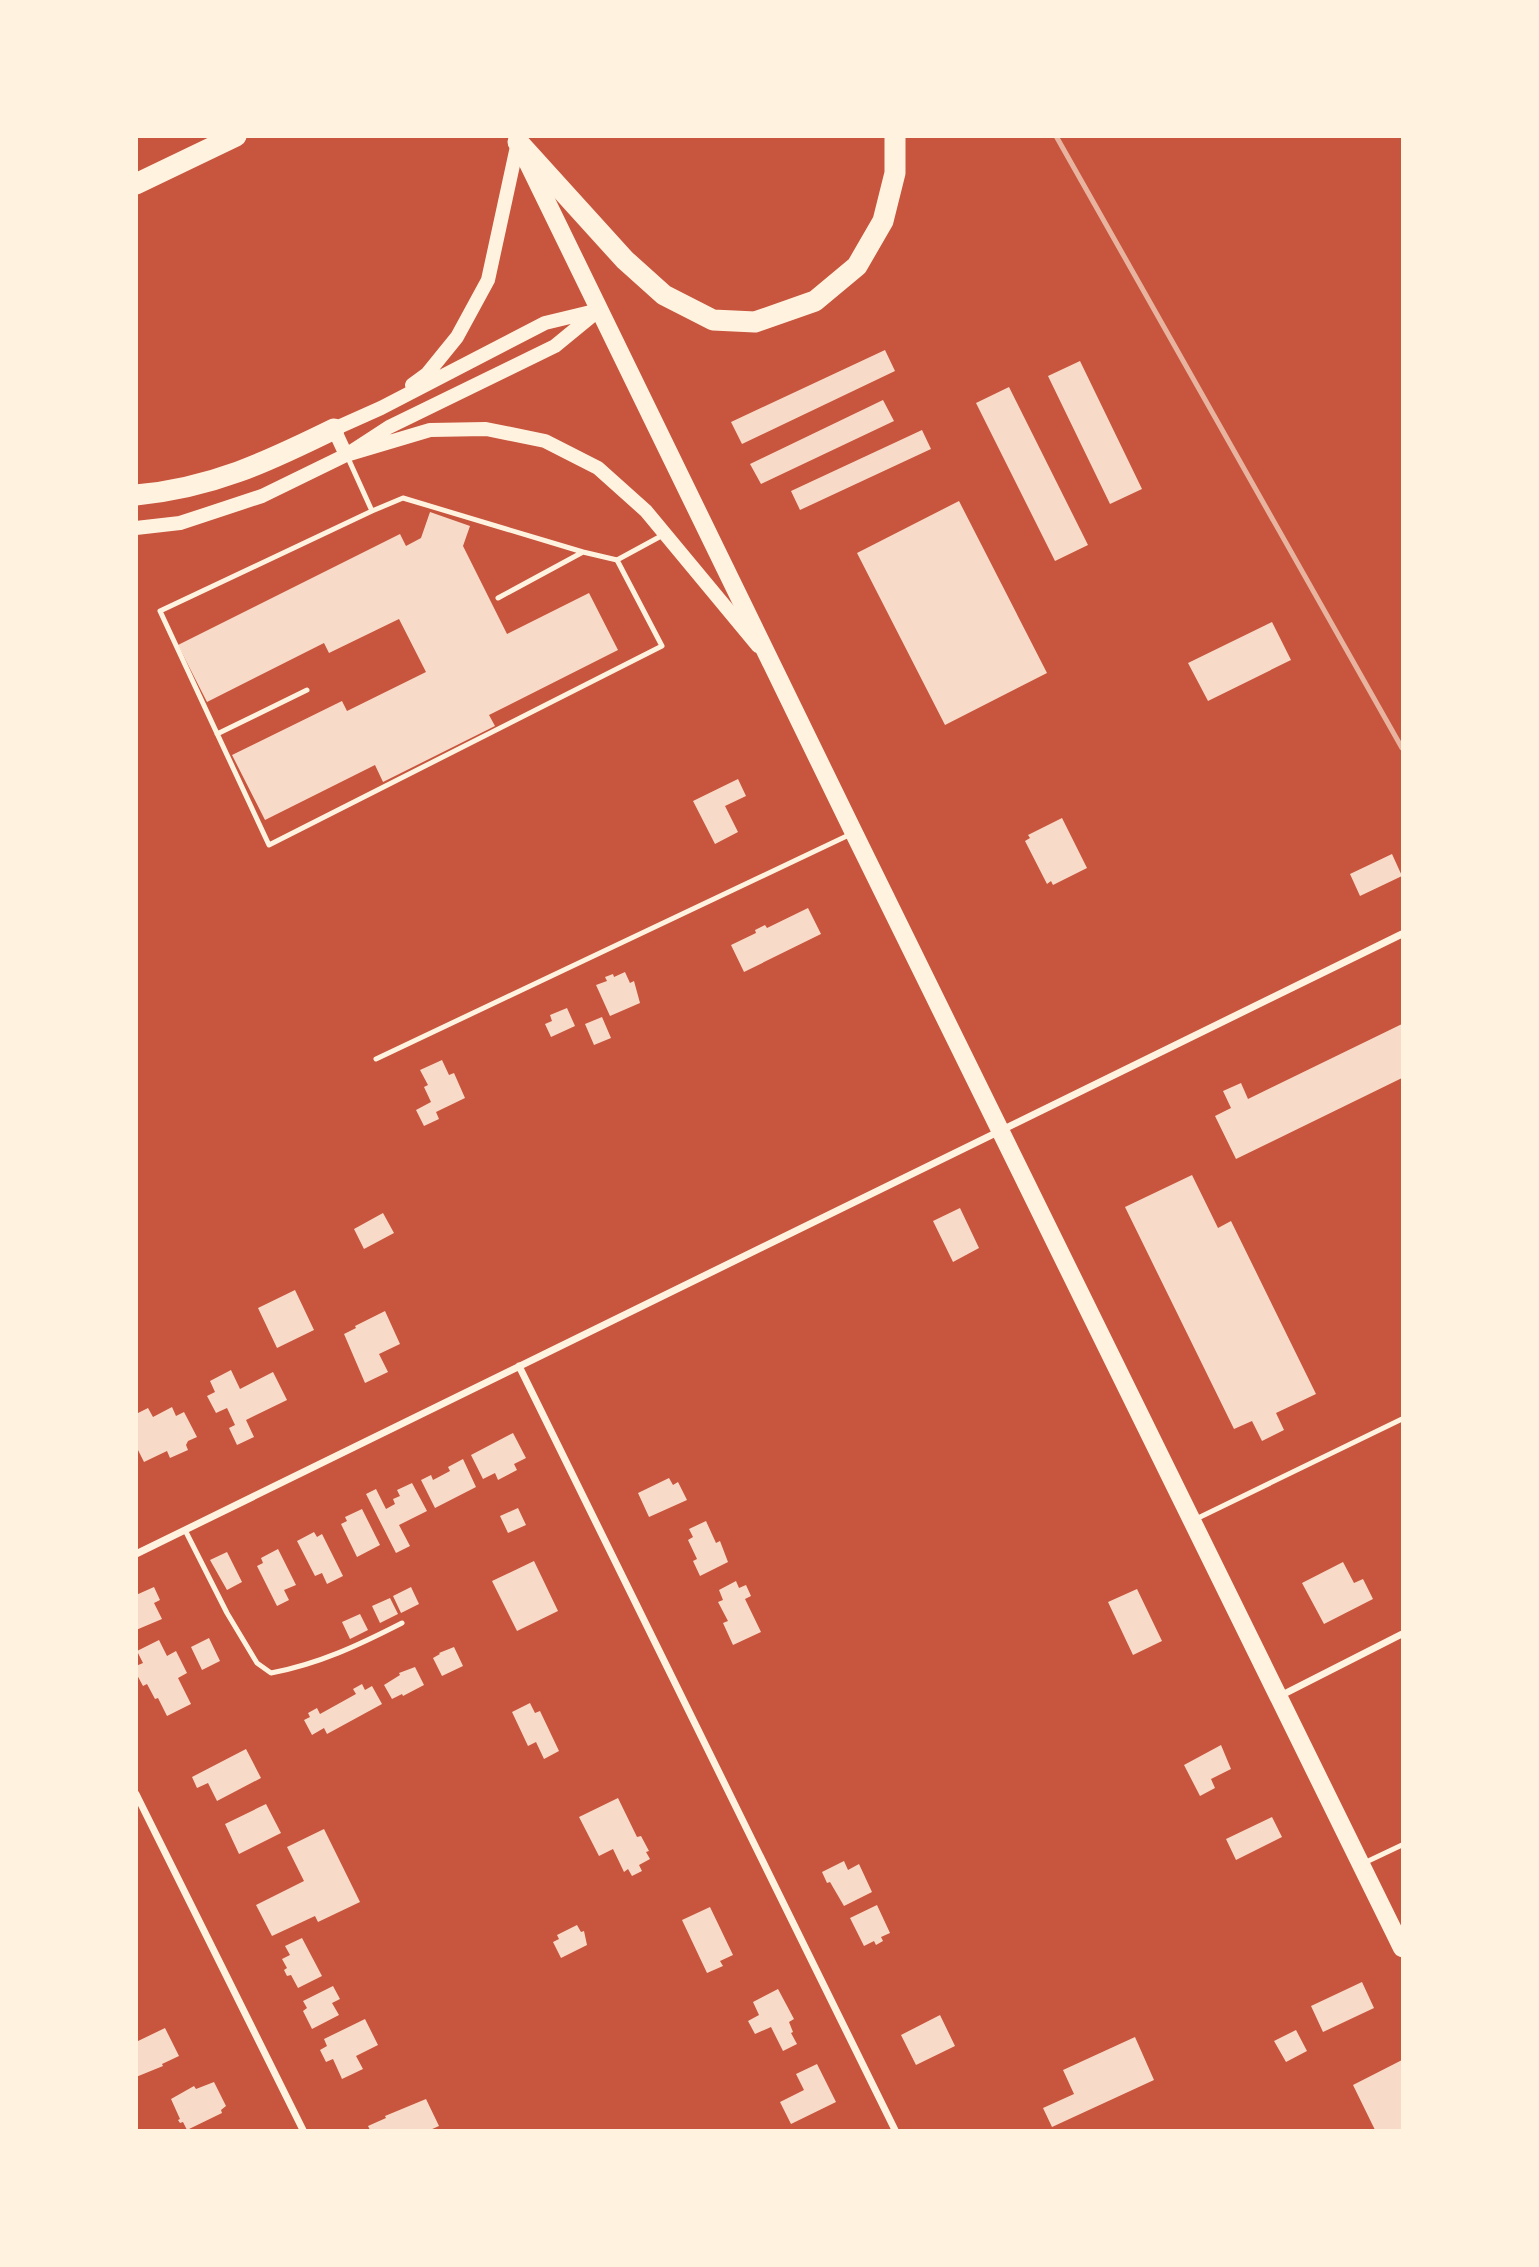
<svg xmlns="http://www.w3.org/2000/svg" width="1539" height="2267" font-family="'Fira Sans',sans-serif">
	<style>
		.building { fill: #f7dbc8 }
		.lines { fill: none; stroke-linecap: round; stroke-linejoin: round }
		.service { stroke: #fff3e0; stroke-width: 5 }
		.minor { stroke: #fff3e0; stroke-width: 7 }
		.secondary { stroke: #fff3e0; stroke-width: 14 }
		.primary { stroke: #fff3e0; stroke-width: 18 }
		.motorway { stroke: #fff3e0; stroke-width: 21 }
		.rail { stroke: #e9b49f; stroke-width: 5 }
	</style>
	<rect width="100%" height="100%" fill="#c8553d"/>
	<!-- building -->
	<path class="building" d="M885,350L895,371L742,444L731,422Z
		M1080,361L1142,489L1110,504L1048,376Z
		M1009,387L1088,545L1055,561L976,403Z
		M883,400L894,421L761,484L750,464Z
		M922,430L931,449L800,510L791,491Z
		M959,501L1047,673L945,725L857,553Z
		M430,512L470,526L463,546L507,634L589,593L618,650L489,715L495,726L383,782L375,765L265,820L232,755L342,701L347,711L426,672L399,619L329,653L324,643L207,702L178,645L400,534L406,546L421,538Z
		M1272,622L1291,660L1208,701L1188,663Z
		M738,779L746,796L725,806L738,832L715,844L693,801Z
		M1062,818L1087,868L1053,885L1051,881L1047,884L1025,841L1030,838L1028,835Z
		M1392,854L1402,876L1360,896L1350,874Z
		M808,908L821,934L744,972L731,945L756,933L755,930L765,925L767,928Z
		M625,972L630,983L634,981L640,1003L610,1016L596,985L607,981L605,977L613,974L614,977Z
		M567,1008L575,1026L551,1037L545,1024L552,1021L550,1015Z
		M602,1017L611,1038L594,1045L585,1024Z
		M1402,1024V1078L1236,1159L1215,1116L1231,1108L1223,1091L1241,1083L1248,1099Z
		M442,1060L449,1075L454,1073L465,1098L436,1112L439,1119L424,1126L416,1110L431,1102L424,1087L428,1085L420,1070Z
		M1192,1175L1218,1228L1231,1221L1316,1394L1276,1413L1284,1430L1262,1441L1252,1421L1234,1429L1125,1207Z
		M960,1208L979,1248L953,1262L933,1221Z
		M383,1213L394,1233L364,1249L354,1229Z
		M295,1290L314,1330L277,1348L258,1308Z
		M385,1311L400,1344L379,1354L388,1372L365,1383L344,1334L356,1328L355,1326Z
		M231,1370L240,1389L273,1372L287,1400L246,1420L254,1437L237,1445L229,1428L235,1425L227,1408L216,1413L207,1396L215,1392L210,1381Z
		M172,1407L176,1416L184,1412L197,1437L188,1441L186,1445L188,1450L170,1458L167,1451L144,1462L136,1446V1414L148,1408L153,1417Z
		M513,1433L526,1458L514,1464L517,1470L498,1480L495,1473L483,1479L471,1455Z
		M463,1459L476,1487L435,1508L421,1480L431,1475L433,1480L450,1471L448,1467Z
		M669,1478L673,1485L678,1482L687,1500L649,1517L638,1493Z
		M412,1483L427,1511L399,1525L410,1546L396,1553L366,1494L376,1489L386,1509L395,1504L393,1499L400,1496L397,1490Z
		M518,1508L526,1525L508,1533L500,1516Z
		M362,1509L380,1545L357,1557L341,1524L347,1521L345,1517Z
		M706,1521L716,1543L720,1541L728,1562L700,1576L693,1561L697,1559L688,1540L693,1537L689,1529Z
		M314,1532L317,1537L322,1534L343,1576L327,1584L322,1573L315,1576L297,1541Z
		M278,1549L296,1585L284,1590L289,1600L277,1606L257,1566L263,1563L261,1558Z
		M227,1552L242,1582L227,1590L210,1560Z
		M534,1561L558,1611L517,1631L492,1581Z
		M1343,1562L1354,1583L1363,1579L1373,1599L1324,1624L1302,1583Z
		M736,1581L739,1588L746,1585L751,1596L745,1599L761,1632L733,1645L723,1623L728,1621L718,1602L723,1600L719,1590Z
		M154,1587L160,1600L154,1603L162,1619L136,1630V1595Z
		M411,1587L419,1604L401,1613L393,1596Z
		M1137,1589L1162,1641L1133,1655L1108,1602Z
		M390,1598L398,1614L380,1623L372,1606Z
		M360,1614L368,1630L350,1639L342,1622Z
		M209,1638L220,1661L202,1670L191,1647Z
		M159,1640L167,1656L176,1651L187,1673L178,1678L191,1704L167,1716L158,1698L155,1699L147,1684L143,1686L136,1673V1666L143,1663L137,1651Z
		M454,1647L463,1666L442,1676L433,1658L440,1654L439,1653Z
		M415,1667L424,1685L403,1696L402,1694L392,1699L384,1685L400,1675L399,1673Z
		M362,1684L365,1690L372,1686L382,1704L327,1734L324,1728L312,1735L304,1720L310,1717L308,1713L317,1708L320,1714L356,1694L353,1689Z
		M530,1703L535,1713L540,1711L559,1751L544,1759L536,1742L528,1746L512,1712Z
		M1221,1745L1231,1769L1211,1779L1215,1788L1200,1796L1184,1765Z
		M246,1749L261,1778L217,1801L208,1783L197,1788L192,1777Z
		M618,1798L637,1837L641,1836L649,1851L646,1852L650,1859L639,1865L642,1871L632,1876L628,1869L624,1872L613,1849L599,1856L579,1817Z
		M266,1804L281,1833L239,1854L225,1824Z
		M1272,1817L1282,1837L1236,1860L1226,1839Z
		M324,1829L360,1902L318,1922L315,1916L272,1936L256,1905L304,1881L287,1847Z
		M844,1861L848,1870L859,1864L872,1892L844,1906L830,1882L827,1883L822,1872Z
		M877,1905L890,1933L881,1937L883,1941L876,1945L874,1941L864,1946L850,1918Z
		M710,1907L733,1955L720,1961L723,1966L707,1973L682,1920Z
		M577,1925L581,1932L584,1931L587,1945L561,1958L553,1942L559,1939L557,1935Z
		M302,1938L322,1976L298,1988L291,1975L287,1976L284,1970L287,1968L282,1959L290,1955L285,1946Z
		M1362,1982L1374,2008L1323,2032L1311,2006Z
		M333,1986L340,1999L332,2003L339,2015L312,2029L303,2011L307,2008L303,2001Z
		M778,1989L794,2019L789,2022L793,2032L791,2033L797,2044L783,2051L771,2027L755,2034L748,2021L759,2015L753,2002Z
		M940,2015L955,2046L916,2065L901,2035Z
		M365,2019L378,2045L356,2056L363,2069L342,2079L333,2059L326,2062L320,2050L327,2046L324,2039Z
		M165,2028L179,2056L162,2064L163,2066L136,2077V2042Z
		M1296,2030L1307,2051L1286,2062L1274,2041Z
		M1135,2037L1154,2080L1052,2127L1043,2108L1074,2094L1063,2070Z
		M1402,2060V2130H1375L1353,2085Z
		M817,2064L836,2102L791,2124L780,2102L804,2090L796,2074Z
		M214,2082L226,2106L221,2110L222,2113L187,2130L183,2122L180,2123L178,2120L180,2119L171,2099L194,2086L196,2089Z
		M426,2099L439,2126L430,2130H370L368,2126L386,2118L385,2116Z"/>
	<g class="lines">
		<!-- service -->
		<path class="service" d="M348,458L372,511L160,611L269,845L662,646L617,560L583,552L403,498L372,511
			M617,560L663,535
			M498,598L583,552
			M217,734L307,690
			M376,1059L851,834
			M1196,1519L1402,1419
			M185,1530L227,1613L257,1663L271,1673C319,1664 359,1645 402,1623
			M1364,1863L1402,1845"/>
		<!-- minor -->
		<path class="minor" d="M519,1366L895,2130
			M136,1554L1402,934
			M1280,1696L1402,1634
			M136,1794L303,2130"/>
		<!-- secondary -->
		<path class="secondary" d="M599,310L545,323L381,408L334,429L346,455L430,430L486,429L545,441L598,468L646,511L758,646
			M412,385L427,374L457,337L488,280L518,142
			M136,528L180,523L262,496L346,455L389,427L555,346L594,314"/>
		<!-- primary -->
		<path class="primary" d="M523,153L854,833L1402,1948"/>
		<!-- motorway -->
		<path class="motorway" d="M518,142L625,260L664,295L713,320L755,322L815,301L857,266L883,221L895,173V136
			M136,184L236,136
			M136,495C212,488 267,462 334,429"/>
		<!-- rail -->
		<path class="rail" d="M1056,136L1402,748"/>
	</g>
	<!-- border -->
	<rect width="1539" height="2267" fill="none" stroke="#fff3e0" stroke-width="276"/>
</svg>
